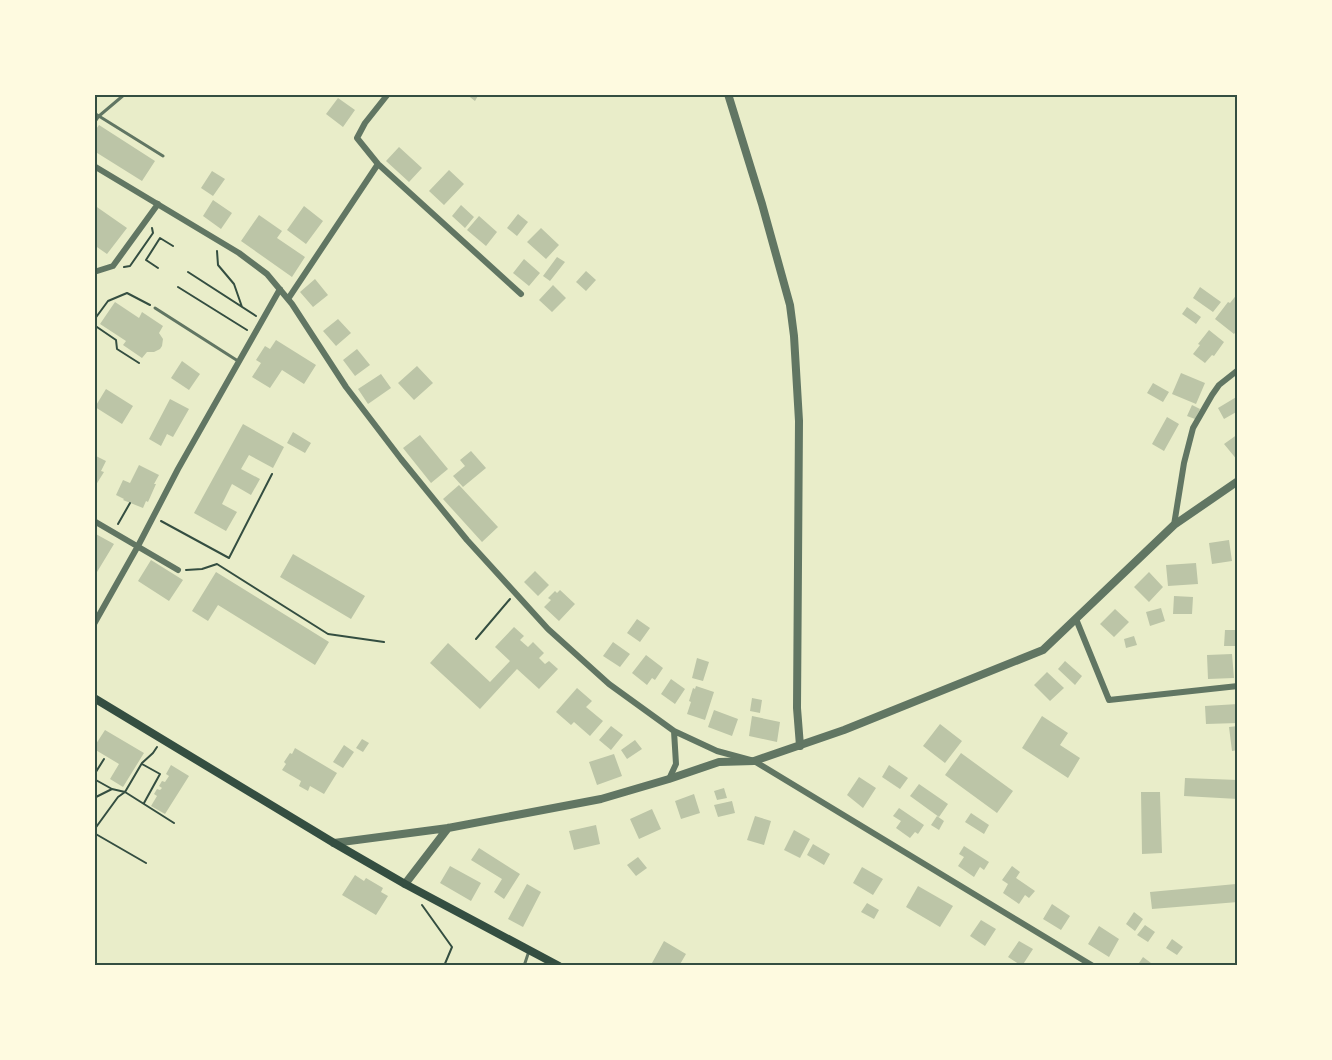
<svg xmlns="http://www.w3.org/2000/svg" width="1332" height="1060" font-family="Raleway,sans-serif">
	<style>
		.building { fill: #bcc5a7 }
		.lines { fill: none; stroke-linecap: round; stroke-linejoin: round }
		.path { stroke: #344e41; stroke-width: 2 }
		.service { stroke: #617663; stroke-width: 3 }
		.minor { stroke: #617663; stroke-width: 6 }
		.tertiary { stroke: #617663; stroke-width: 8 }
		.secondary { stroke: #344e41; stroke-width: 8 }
		.neatline { fill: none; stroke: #344e41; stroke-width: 2 }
	</style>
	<rect width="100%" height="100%" fill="#e9edc9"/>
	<!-- building -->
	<path class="building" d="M466,94H479L475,101Z
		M338,98L355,110L343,127L326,114Z
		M99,125L155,161L142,181L94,151V132Z
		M399,147L422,168L409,182L386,161Z
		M449,170L464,184L444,205L429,191Z
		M212,171L225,179L213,196L201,188Z
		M213,200L232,213L221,229L203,216Z
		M94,205L127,228L107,254L94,245Z
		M461,205L474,217L465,228L452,216Z
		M304,206L323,221L306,244L287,230Z
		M518,214L528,222L517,236L507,228Z
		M259,215L282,231L277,238L305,257L292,277L241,241Z
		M479,216L497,232L486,246L467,230Z
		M541,228L559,245L546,259L527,242Z
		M557,257L565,262L550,281L543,276Z
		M524,259L540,273L529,286L513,273Z
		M586,271L596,280L586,291L576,282Z
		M315,279L328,295L313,307L300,292Z
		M553,285L566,298L552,312L539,300Z
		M1200,287L1221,302L1213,312L1193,298Z
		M1238,293V329L1234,334L1215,319L1228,302L1230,303Z
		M115,302L139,318L142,312L163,326L159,333L163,339L162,346L160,349L154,352H147L142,358L123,345L126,341L100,324Z
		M1187,307L1201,317L1196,324L1182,314Z
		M338,319L351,333L336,346L323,331Z
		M1209,330L1224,342L1214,356L1212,355L1205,363L1193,354L1200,345L1198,344Z
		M276,340L316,365L304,384L282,370L270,388L252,377L261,363L256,360L265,346L270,349Z
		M357,349L370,365L355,376L343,360Z
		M182,361L200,374L189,390L171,378Z
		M417,366L433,383L414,400L398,383Z
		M1181,373L1205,383L1196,404L1172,394Z
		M381,374L391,388L368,404L358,389Z
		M1153,383L1169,392L1163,402L1147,393Z
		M106,389L133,406L122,424L95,407Z
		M1238,396V411L1224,419L1218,408Z
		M170,399L189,409L173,437L167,434L161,446L149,439Z
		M1192,405L1200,409L1195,419L1187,416Z
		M1167,417L1179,424L1164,451L1152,444Z
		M243,424L284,447L273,468L249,455L241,469L260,479L251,495L232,484L222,504L237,512L226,531L194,513Z
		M293,432L311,443L305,453L287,443Z
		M1238,434V461L1224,444Z
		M420,435L448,469L431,483L403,448Z
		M471,451L486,468L463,487L453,476L465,466L460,460Z
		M94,455L106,461L101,471L104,472L94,488Z
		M139,465L159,475L154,484H156L148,502L146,501L143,508L123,500L124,499L116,495L123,480L130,483Z
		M459,485L498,527L482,542L443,499Z
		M94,533L114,544L94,577Z
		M1229,540L1232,561L1212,564L1209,543Z
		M293,554L365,596L351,619L280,577Z
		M151,560L183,580L169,601L138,581Z
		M1196,563L1198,584L1168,586L1166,565Z
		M535,571L549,585L538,596L524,582Z
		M216,572L329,642L315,665L218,605L208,621L192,611Z
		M1149,572L1163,587L1149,602L1134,587Z
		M560,590L575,604L559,621L544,607L551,600L548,598L555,591L557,593Z
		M1174,596L1193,597L1192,614H1173Z
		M1161,608L1165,621L1150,626L1146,612Z
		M1115,609L1129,622L1114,637L1100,624Z
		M637,619L650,628L640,642L627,633Z
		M514,627L524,636L520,640L528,647L533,642L544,653L539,658L545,664L549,661L558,669L539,689L517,669L480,709L430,663L448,643L490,682L510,661L495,647Z
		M1225,630H1238L1237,646H1224Z
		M1134,636L1137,645L1126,648L1124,639Z
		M613,642L630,654L620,667L603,656Z
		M1232,654L1234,678L1208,679L1207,655Z
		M646,655L663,668L655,680L652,678L647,685L632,673Z
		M697,658L709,662L703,681L692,678Z
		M1065,661L1082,676L1075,685L1058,669Z
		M1047,672L1064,688L1050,701L1034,685Z
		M671,679L685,689L675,704L661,694Z
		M696,686L714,692L705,720L687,714L691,702L689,701L693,688L695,689Z
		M577,688L592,701L586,707L603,721L590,736L574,722L571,725L556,712Z
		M752,698L762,700L760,713L750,711Z
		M1238,704V723L1206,724L1205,706Z
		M714,710L738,719L732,736L708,727Z
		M752,716L780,722L777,742L749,736Z
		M1042,716L1068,733L1060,745L1080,758L1068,778L1022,748Z
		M940,724L962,741L945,763L923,746Z
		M611,726L623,735L611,750L599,740Z
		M1238,726V750L1232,751L1229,727Z
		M105,730L144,753L123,787L110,779L119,764L94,749V747Z
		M362,739L369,743L363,752L356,748Z
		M635,740L642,749L627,759L621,750Z
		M344,745L354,752L343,768L333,762Z
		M295,748L337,773L324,794L310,786L308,791L299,786L301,781L282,770L286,764L284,762L290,753L292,754Z
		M961,753L1013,791L997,813L945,775Z
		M614,754L622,776L597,785L589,762Z
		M171,765L189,776L165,814L151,806L157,796L154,794L157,789L160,790L162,788L159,786L162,781L165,782L169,776L166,774Z
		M889,765L908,778L900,789L882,777Z
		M859,777L876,788L863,808L847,795Z
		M1185,778L1238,780V799L1184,796Z
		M919,784L948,804L939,817L910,796Z
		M724,788L727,798L717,800L714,791Z
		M1141,792H1160L1162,853L1142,854Z
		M694,794L700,813L681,819L675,801Z
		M732,801L735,813L718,817L714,805Z
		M899,808L924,825L918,834L915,832L910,838L896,828L901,821L893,816Z
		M652,809L661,829L639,839L630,819Z
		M971,813L989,825L984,834L965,822Z
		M755,816L771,821L764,845L747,840Z
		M937,816L944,821L939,830L931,825Z
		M596,825L600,844L574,850L569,831Z
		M794,830L810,839L800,858L784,850Z
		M813,844L830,854L824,865L807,855Z
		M964,846L989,862L984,870L980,867L974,877L958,866L964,857L959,854Z
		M479,848L520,874L504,899L494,892L502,879L471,860Z
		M638,857L647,868L636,876L627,865Z
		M450,866L481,883L471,901L440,883Z
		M1012,866L1020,872L1016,878L1035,891L1029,898L1025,895L1019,904L1003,893L1008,884L1002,880Z
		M862,867L883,879L873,895L853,883Z
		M355,875L364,881L366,878L383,888L381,892L388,896L376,915L342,895Z
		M527,884L541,892L523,927L508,919Z
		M1236,884L1238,902L1152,909L1150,892Z
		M918,886L953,906L940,927L906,907Z
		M867,903L879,910L874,919L861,912Z
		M1052,904L1070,916L1061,930L1043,919Z
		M1134,912L1143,919L1135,931L1126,924Z
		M981,920L996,929L985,946L970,936Z
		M1145,925L1155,932L1148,942L1137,935Z
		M1099,926L1119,939L1109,957L1088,944Z
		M1172,939L1183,947L1177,955L1166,948Z
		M664,941L686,954L679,966H656L652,963Z
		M1019,941L1033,949L1022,966L1008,957Z
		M1143,957L1155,966H1137Z"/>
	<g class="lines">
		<!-- path -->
		<path class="path" d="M217,251L218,265L234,284L242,307
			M124,267L130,266L153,233L152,228
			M158,268L146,260L160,238L173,246
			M188,272L256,316
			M178,287L247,330
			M94,320L108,301L127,293L150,305
			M94,325L116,340L117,349L139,363
			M161,521L229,558L272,474
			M118,524L130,503
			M186,570L202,569L217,564L328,634L384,642
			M476,639L510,599
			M157,747L153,753L142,763L125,792L174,823
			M142,764L160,774L144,803
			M94,775L104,759
			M94,779L112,789
			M94,798L112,789L125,792
			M94,830L118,797L125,792
			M94,833L146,863
			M422,905L452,947L444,966"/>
		<!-- service -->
		<path class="service" d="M94,113L163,156
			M94,123L99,116L125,94
			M155,308L238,361
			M524,966L529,951"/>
		<!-- minor -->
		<path class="minor" d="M388,94L365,123L357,138L378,164L521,294
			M94,166L239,253L267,274L292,304L346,387L401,459L467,540L548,629L609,684L674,731L717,751L754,761L1093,966
			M94,272L113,266L158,204
			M288,299L378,164
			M94,521L178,570
			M1174,525L1184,463L1193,428L1212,395L1219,385L1238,370
			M1076,619L1109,700L1238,686
			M94,624L138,546L178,469L280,289
			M669,779L676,764L674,731"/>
		<!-- tertiary -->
		<path class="tertiary" d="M728,94L762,204L790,305L794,336L799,421L797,708L800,746
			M334,843L448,828L601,799L669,779L719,762L754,761L844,730L1043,650L1174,525L1238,481
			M405,884L448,828"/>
		<!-- secondary -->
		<path class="secondary" d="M94,698L334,843L405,884L559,966"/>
	</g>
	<!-- border -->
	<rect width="1332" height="1060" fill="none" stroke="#fefae0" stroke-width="192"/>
	<rect x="96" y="96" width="1140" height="868" class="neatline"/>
</svg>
